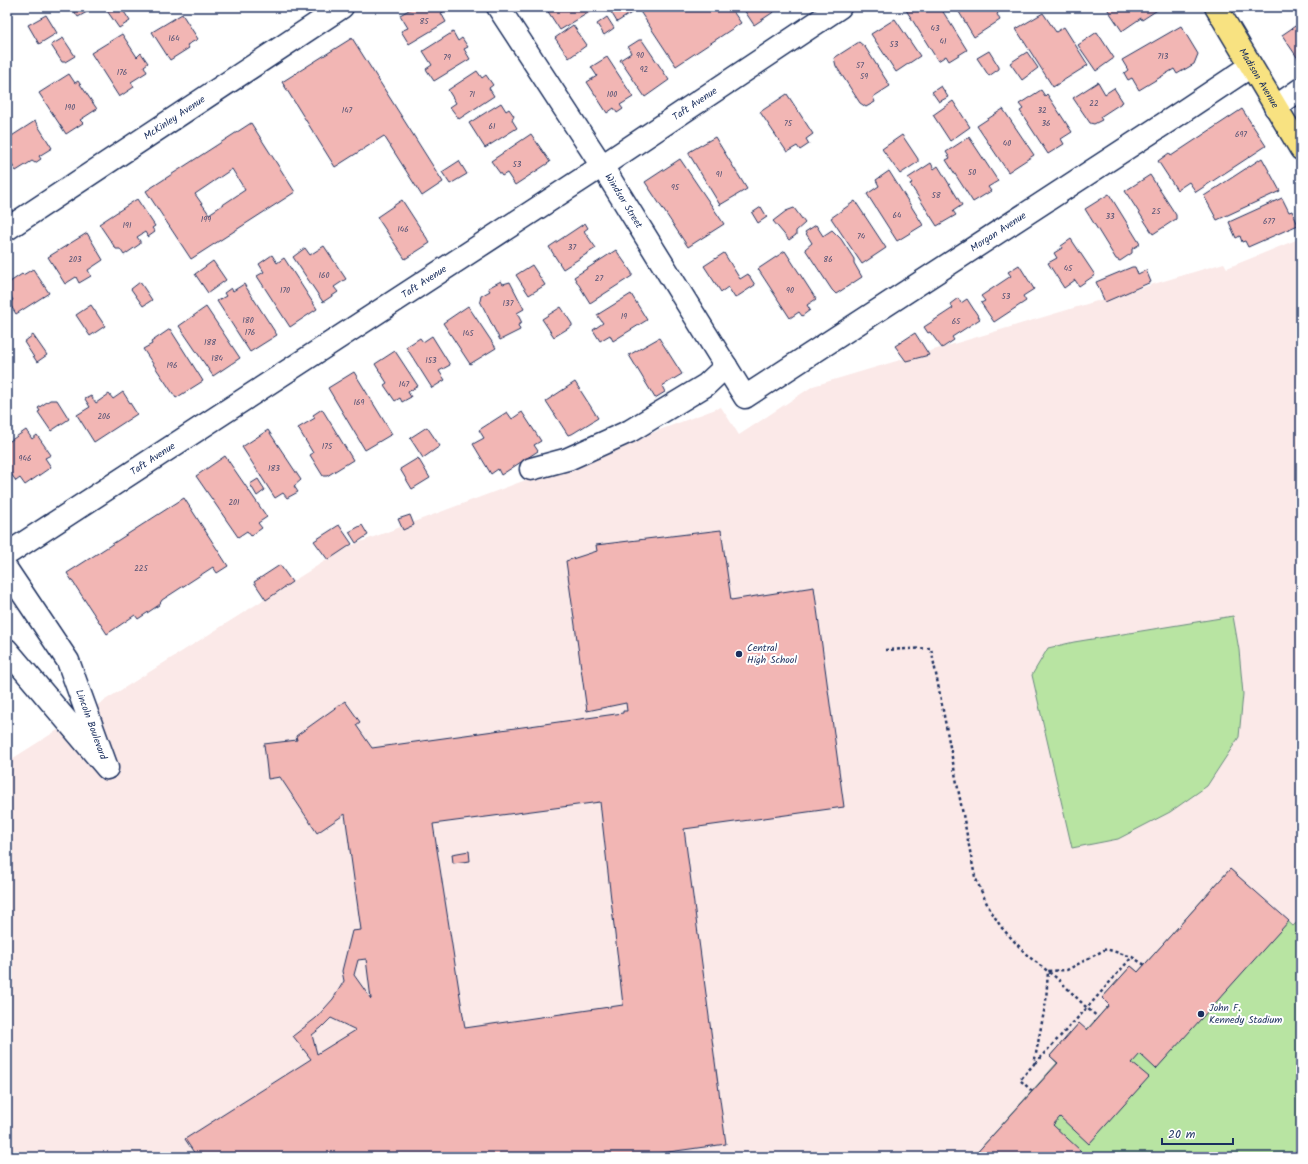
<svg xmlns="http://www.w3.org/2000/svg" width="1308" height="1164" font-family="Kalam,sans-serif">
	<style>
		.built { fill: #fbe9e8 }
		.green { fill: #b8e4a2; stroke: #6a8a80 }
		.building { fill: #f2b6b4; stroke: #1b2f5e; fill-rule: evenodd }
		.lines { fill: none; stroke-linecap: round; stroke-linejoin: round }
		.minor-casing { stroke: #1b2f5e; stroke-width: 25 }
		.major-casing { stroke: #1b2f5e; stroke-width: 25 }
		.path { stroke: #1b2f5e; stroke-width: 2.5; stroke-dasharray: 3 3; stroke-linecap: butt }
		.minor { stroke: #fff; stroke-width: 22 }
		.major { stroke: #f8e281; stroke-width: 22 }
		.poi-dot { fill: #1b2f5e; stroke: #fff; stroke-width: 1.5 }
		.labels { text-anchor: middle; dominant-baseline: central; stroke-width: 4; stroke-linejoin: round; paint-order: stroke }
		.number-label { font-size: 8px; fill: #515174 }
		.street-label { font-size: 10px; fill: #1b2f5e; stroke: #fff }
		.poi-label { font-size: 10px; fill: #1b2f5e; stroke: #fff; text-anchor: start }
	</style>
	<rect width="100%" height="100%" fill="#fff"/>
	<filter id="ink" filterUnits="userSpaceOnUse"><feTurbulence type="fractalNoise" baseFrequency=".025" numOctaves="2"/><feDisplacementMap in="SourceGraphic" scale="8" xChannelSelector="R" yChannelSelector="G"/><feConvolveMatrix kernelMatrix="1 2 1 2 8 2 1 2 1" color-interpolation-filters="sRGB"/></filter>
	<g filter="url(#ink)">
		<!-- built -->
		<path class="built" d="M1301,238V1157H7V762L347,547L721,407L739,435L813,386L1224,263L1227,268Z"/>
		<!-- green -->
		<path class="green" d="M1233,616L1239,650L1243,694L1239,737L1207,786L1170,812L1118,839L1072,848L1032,675L1048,648L1074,642Z
			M1230,869L1293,926L1301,919V1157H973L1057,1063L1050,1056L1079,1023L1086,1030L1088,1028L1109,1005L1102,998L1131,966L1138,972Z"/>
		<!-- building -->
		<path class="building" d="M79,7H96L78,17L74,11L80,8Z
			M107,7H121L130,21L119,28L105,8Z
			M414,7H442L445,11L441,13L446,22L409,44L401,31L408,28L400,15Z
			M545,7H598L560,30Z
			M608,7H634L636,10L617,22Z
			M637,7H730L741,23L676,66Z
			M742,7H777L778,9L754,25Z
			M912,7H940L967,50L949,61L946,56L938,61L906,10Z
			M956,7H996L999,12L997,14L1000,20L974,37Z
			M1106,7H1162L1142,20L1141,18L1122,31Z
			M1043,13L1056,32L1064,27L1088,65L1053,87L1016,29Z
			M182,14L198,39L187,45L189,48L170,60L152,32Z
			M46,15L57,33L39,44L28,25Z
			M607,17L614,28L604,35L597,24Z
			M895,19L920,56L896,72L871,34Z
			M1301,22V63L1282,35Z
			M573,25L587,45L569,58L555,38Z
			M1181,26L1198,54L1194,64L1177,74L1174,69L1139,90L1132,78L1128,80L1124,73L1128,70L1122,60Z
			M453,32L458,41L462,38L468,47L464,49L470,59L434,81L426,69L432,65L423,51Z
			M1097,32L1114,58L1096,71L1078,45Z
			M122,34L137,57L141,53L148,63L144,66L147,72L131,82L134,87L119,97L91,53Z
			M63,38L75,56L65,62H62L51,45Z
			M352,38L443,182L422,196L384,136L335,167L282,82Z
			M639,40H642L669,80L645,97L620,60L631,53L628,47Z
			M859,42L865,47L890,86L873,97L875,102L866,107L860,103L836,66L834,58Z
			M989,51L999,67V69L989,76L977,58Z
			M1027,52L1038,68L1022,80L1010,63Z
			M607,57L633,97L620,105L623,109L617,113L614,108L607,113L587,82L597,76L591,67Z
			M477,71L482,78L486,75L493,85L489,88L494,96L459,119L450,107L456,103L448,90Z
			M69,74L75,83L78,81L97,109L80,120L83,123L66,134L39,93Z
			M1098,82L1105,94L1114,88L1123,102L1100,117L1102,120L1094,124L1090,123L1073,98Z
			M941,86L948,97L939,102L932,92Z
			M1041,90L1045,96L1047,94L1072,132L1061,139L1064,144L1048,154L1020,111L1023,109L1019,104Z
			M787,94L813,134L806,139L809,144L800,150L797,146L787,152L760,112Z
			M953,101L970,127L950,141L933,115Z
			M501,103L506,111L509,109L514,116L512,120L517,128L485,148L469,123Z
			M1003,109L1034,155L1008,172L977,126Z
			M1242,109L1266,146L1196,192L1189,182L1177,190L1158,161L1169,153L1171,156Z
			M35,121L52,148L39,156L41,159L35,163L32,161L16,171L7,157V139Z
			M251,123L295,192L191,259L146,191ZM232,169L245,190L209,214L195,194Z
			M531,134L550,162L515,185L507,173L502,176L491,161Z
			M902,135L918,159V162L900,174L882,149Z
			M715,137L747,189L720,205L689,154V152Z
			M969,137L998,181L988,187L991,191L973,202L946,160L950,158L946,152Z
			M1262,158L1280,191L1217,220L1204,196Z
			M680,159L724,224L688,247L645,182Z
			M459,161L467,174L450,184L442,172Z
			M931,163L934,169L938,166L962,205L953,211L956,215L937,226L910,184L912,183L908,178Z
			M889,171L923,225L897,241L867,194L879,186L876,180Z
			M1150,175L1176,215V219L1153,234L1125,191Z
			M1109,194L1140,244L1132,249V253L1120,261L1116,259L1085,209Z
			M1282,198L1289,212L1292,211L1298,225L1248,247L1245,241L1242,242L1240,236L1236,238L1229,222Z
			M137,199L155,226L152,228L155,232L148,237L145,232L137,237L140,241V244L124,255L120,249H116L99,224Z
			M402,200L430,243L405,259L377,217Z
			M855,201L886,248L862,264L831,218Z
			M761,207L767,217L758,223L752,213Z
			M794,208L805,223L796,231V235L789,240L773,221L786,211Z
			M585,223L588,228L584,231L596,248L563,269L549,247Z
			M816,225L823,236L832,230L841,239L854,259V263L862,277L836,294L832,290L805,249L812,243L805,232Z
			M87,233L103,260L88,270L91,276L79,283L76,277L65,284L48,257Z
			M1071,239L1095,275L1079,286L1075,280L1064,288L1048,263L1057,258L1054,253L1062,248L1061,246Z
			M324,246L346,279L334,287L338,292L323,302L293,257L305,248L310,255Z
			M616,250L632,273V276L590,303L574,277Z
			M785,251L816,299L807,305L810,310L802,316L799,312L790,318L758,269Z
			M724,253L740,279L748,274L755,285L735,298L728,287L721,292L704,266Z
			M272,255L277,263L284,258L317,309L290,327L257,276L264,272L259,264Z
			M213,261L226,280L208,293L195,274Z
			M532,265L545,285L529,295L516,275Z
			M1019,265L1034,289L1023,296L1026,301L994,322L981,303L985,301L981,296L1011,276L1008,272Z
			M1132,267H1135L1138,274L1146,270L1151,282L1105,302L1096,282Z
			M33,269L49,293L16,314L9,303L13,300L7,290V284L22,274L23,275Z
			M501,281L503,284L510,282L524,309L517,313L522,323L518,325L520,330L500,340L480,301L481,296L490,291L488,288Z
			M140,282L152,300L143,306L131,289Z
			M244,284L277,335L250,352L217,301L226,296L224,293L231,288L233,291Z
			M631,294L647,320L613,341L610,335L600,341L593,330L603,323L597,315Z
			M958,298L961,303L967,299L980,319L952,337L954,340L942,348L930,332L928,333L924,327L953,308L950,304Z
			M91,305L105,326L90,336L76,315Z
			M468,306L496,348L470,364L443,323Z
			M206,307L240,358L213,376L179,326Z
			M561,307L572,324V326L554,337L542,319Z
			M170,329L203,381L176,398L143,349L152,344L151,342Z
			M915,333L929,355L906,361L895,346Z
			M33,335L47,355L37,362L24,342Z
			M432,336L450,365L439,371L445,380L432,388L406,347L420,338L423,342Z
			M659,338L682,374L662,386L665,392L655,398L629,355Z
			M395,351L418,386L408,392L411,397L402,402L400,398L395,401L384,385L387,383L375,364Z
			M354,372L392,434L365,450L328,388Z
			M575,382L598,418L572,434L568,435L546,401Z
			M123,392L137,414L94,442L77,415L90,407L85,399L91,396L96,403L109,394L113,399Z
			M50,400H57L69,419L51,431L38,412L40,411L38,408Z
			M322,409L353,460L327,476H323L310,455L313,453L298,428L315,418L313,415Z
			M507,412L512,419L522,412L541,441L534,445L538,451L501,475L498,469L491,474L473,444L484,438L479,430Z
			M427,427L440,446L423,458L410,438Z
			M26,430L32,439L37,435L51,455L45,458L51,467L25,485L20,478L16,481L7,468V443Z
			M268,430L301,480L294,486L298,492L287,498L283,493L275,498L242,447Z
			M225,456L267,517L258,523L262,528L251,536L247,531L238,537L196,476Z
			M418,458L430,478L412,489L400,469Z
			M258,479L265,490L257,496L250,484Z
			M184,498L228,566L217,573L213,567L162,600L159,605L138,619L135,615L107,634L67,573Z
			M410,515L414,525L403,530L398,519Z
			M339,525L352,544L328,560L314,541Z
			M362,525L368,535L356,543L349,532Z
			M721,530L731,600L814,587L844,807L684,829L726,1144L633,1157H197L185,1139L311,1059L293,1036L316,1018L333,999L344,981L342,971L352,931L361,930L345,814L317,833L280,777L268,779L264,744L297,740L296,736L345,701L360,722L356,725L372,748L623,713V711H627L626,703L587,711L566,561L597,551L596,545ZM600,802L623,1005L465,1028L433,824ZM366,959L371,999L354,975L358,960ZM331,1018L356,1030L317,1054L312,1035L321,1028Z
			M280,565L292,582L266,600L254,582Z
			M469,851L470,861L453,863L452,854Z
			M1230,869L1289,921L1156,1069L1140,1054L1132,1063L1149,1077L1089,1144L1060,1117L1053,1125L1081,1151L1076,1157H973L1058,1063L1050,1056L1079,1023L1087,1030L1109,1005L1102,998L1131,966L1138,972Z"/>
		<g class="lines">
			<defs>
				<g id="minor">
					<path id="s1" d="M498,7L602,166L745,397L1173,118L1251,66"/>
					<path d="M1275,107L1301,89"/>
					<path id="s2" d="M7,229L342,7"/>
					<path d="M531,469L568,459L630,431L706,385L726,366"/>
					<path id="s3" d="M7,554L602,166L840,7"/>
					<path id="s4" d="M7,570L68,661L107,768L7,650"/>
				</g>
				<g id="major">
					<path id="s5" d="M1216,7L1301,149"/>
				</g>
			</defs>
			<!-- minor casing -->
			<use href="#minor" class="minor-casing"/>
			<!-- major casing -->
			<use href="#major" class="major-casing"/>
			<!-- path -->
			<path class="path" d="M885,650L931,648L975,877L988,906L1001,927L1028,956L1058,979L1087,1008L1098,1017
				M1035,1063L1087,1008L1132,957
				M1032,1091L1020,1080L1034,1064L1046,1001L1048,971L1067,970L1106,949L1132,957L1145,965"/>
			<!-- minor -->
			<use href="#minor" class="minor"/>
			<!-- major -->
			<use href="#major" class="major"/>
		</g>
	</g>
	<!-- markers -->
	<g class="poi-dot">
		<circle cx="739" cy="654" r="4"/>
		<circle cx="1201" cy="1014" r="4"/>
	</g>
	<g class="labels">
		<!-- number labels -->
		<g class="number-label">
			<text x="424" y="21">85</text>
			<text x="935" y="28">43</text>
			<text x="174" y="38">164</text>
			<text x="943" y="41">41</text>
			<text x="894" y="44">53</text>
			<text x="640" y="55">90</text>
			<text x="1163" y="56">713</text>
			<text x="447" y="57">79</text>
			<text x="860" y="65">57</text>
			<text x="644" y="69">92</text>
			<text x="122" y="72">176</text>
			<text x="864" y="76">59</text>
			<text x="472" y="94">71</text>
			<text x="612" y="94">100</text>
			<text x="1094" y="103">22</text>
			<text x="70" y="107">190</text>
			<text x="347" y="110">147</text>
			<text x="1042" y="110">32</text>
			<text x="788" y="123">75</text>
			<text x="1046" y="123">36</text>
			<text x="492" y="126">61</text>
			<text x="1241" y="134">697</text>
			<text x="1007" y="143">40</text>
			<text x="517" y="164">53</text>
			<text x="972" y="172">50</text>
			<text x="719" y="174">91</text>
			<text x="675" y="187">95</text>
			<text x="936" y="195">58</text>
			<text x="1156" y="211">25</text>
			<text x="897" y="215">64</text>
			<text x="1110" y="216">33</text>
			<text x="206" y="219">199</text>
			<text x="1269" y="221">677</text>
			<text x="127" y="225">191</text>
			<text x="403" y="229">146</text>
			<text x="861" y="236">74</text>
			<text x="572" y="247">37</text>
			<text x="75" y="259">203</text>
			<text x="828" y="259">86</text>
			<text x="1068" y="268">45</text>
			<text x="324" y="275">160</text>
			<text x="599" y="278">27</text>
			<text x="285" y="290">170</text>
			<text x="790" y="290">90</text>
			<text x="1006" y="296">53</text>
			<text x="508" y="303">137</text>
			<text x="624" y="316">19</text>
			<text x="248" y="320">180</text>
			<text x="956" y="321">65</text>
			<text x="250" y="332">176</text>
			<text x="468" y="333">145</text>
			<text x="210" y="342">188</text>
			<text x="217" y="358">184</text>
			<text x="431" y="360">153</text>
			<text x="172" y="365">196</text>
			<text x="404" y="384">147</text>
			<text x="359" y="402">169</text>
			<text x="104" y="416">206</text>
			<text x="327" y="446">175</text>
			<text x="25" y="458">946</text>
			<text x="274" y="468">183</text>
			<text x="234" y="502">201</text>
			<text x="141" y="568">225</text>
		</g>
		<!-- street labels -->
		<g class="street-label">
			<text stroke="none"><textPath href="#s5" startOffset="83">Madison Avenue</textPath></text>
			<text stroke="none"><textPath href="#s3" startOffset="822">Taft Avenue</textPath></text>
			<text stroke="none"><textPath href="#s2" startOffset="201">McKinley Avenue</textPath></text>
			<text stroke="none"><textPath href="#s1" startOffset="231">Windsor Street</textPath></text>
			<text stroke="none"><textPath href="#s1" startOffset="764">Morgan Avenue</textPath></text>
			<text stroke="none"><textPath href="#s3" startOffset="498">Taft Avenue</textPath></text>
			<text stroke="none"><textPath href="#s3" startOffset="174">Taft Avenue</textPath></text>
			<text stroke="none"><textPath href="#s4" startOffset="177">Lincoln Boulevard</textPath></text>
		</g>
		<!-- poi labels -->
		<g class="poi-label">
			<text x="747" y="648">Central<tspan x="747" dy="12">High School</tspan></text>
			<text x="1209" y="1008">John F.<tspan x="1209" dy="12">Kennedy Stadium</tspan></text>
		</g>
	</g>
	<!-- margin -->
	<rect width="1308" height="1164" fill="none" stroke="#fff" stroke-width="24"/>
	<rect x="12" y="12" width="1284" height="1140" fill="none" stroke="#1b2f5e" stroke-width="1.5" filter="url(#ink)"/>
	<!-- scale -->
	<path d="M1162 1138v6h71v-6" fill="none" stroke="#1b2f5e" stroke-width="2"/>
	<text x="1168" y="1138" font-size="12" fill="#1b2f5e" stroke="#ffffff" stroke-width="3" paint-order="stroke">20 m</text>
</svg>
